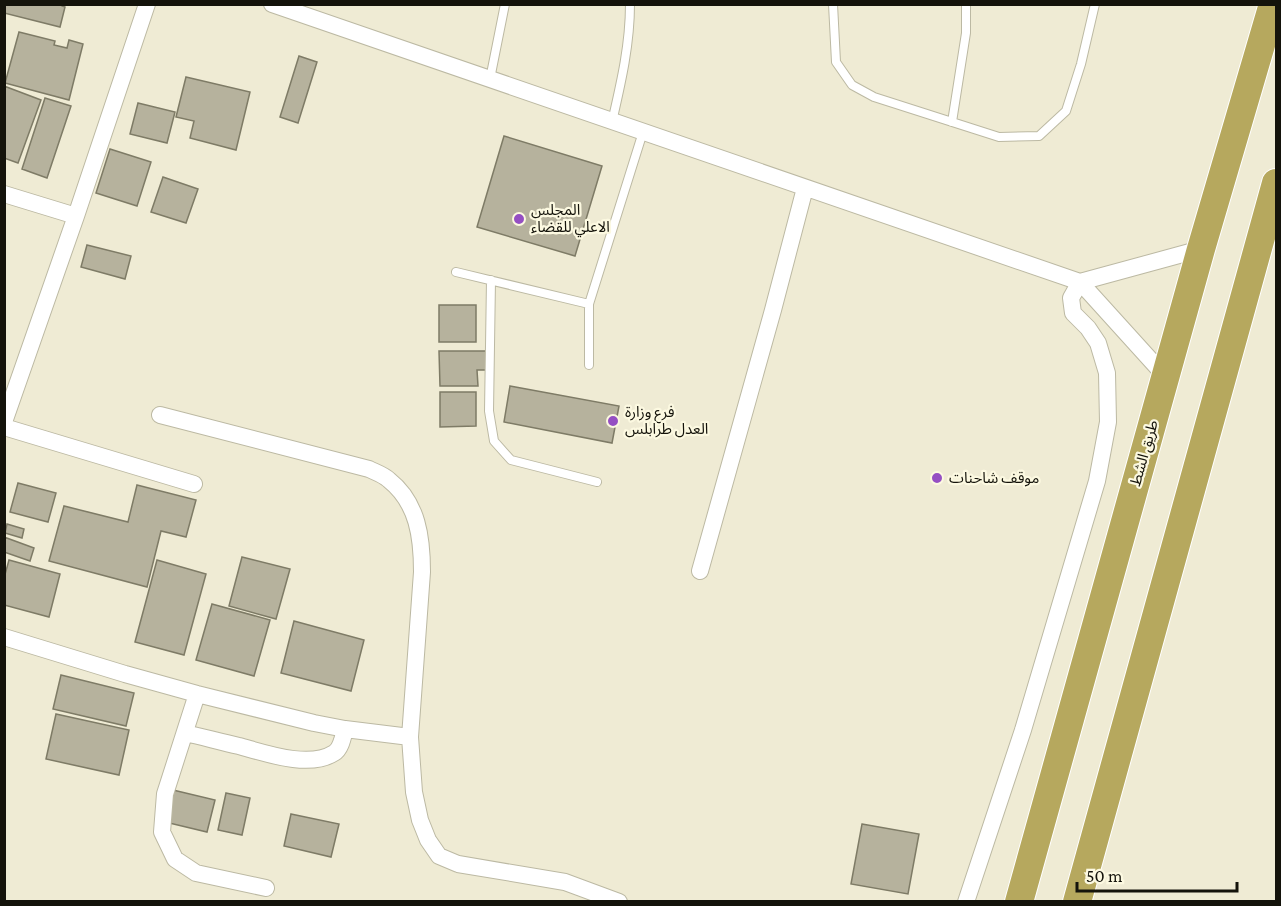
<svg xmlns="http://www.w3.org/2000/svg" width="1281" height="906" font-family="'Crimson Pro','Noto Sans Arabic',serif">
	<style>
		.building { fill: #b6b29d; stroke: #7e7b66; stroke-width: 1.5 }
		.lines { fill: none; stroke-linecap: round; stroke-linejoin: round }
		.service-casing { stroke: #bcb9a3; stroke-width: 10 }
		.minor-casing { stroke: #bcb9a3; stroke-width: 18 }
		.trunk-casing { stroke: #fff; stroke-width: 30 }
		.service { stroke: #fff; stroke-width: 8 }
		.minor { stroke: #fff; stroke-width: 16 }
		.trunk { stroke: #b6a85e; stroke-width: 28 }
		.poi-dot { fill: #954fc3; stroke: #fcf9e1; stroke-width: 2 }
		.labels { text-anchor: middle; dominant-baseline: central; stroke-width: 4.5; stroke-linejoin: round; paint-order: stroke }
		.poi-label { font-size: 15px; fill: #14130b; stroke: #fcf9e1; text-anchor: start }
		.street-label { font-size: 15px; fill: #14130b; stroke: #fcf9e1 }
	</style>
	<rect width="100%" height="100%" fill="#efebd4"/>
	<!-- building -->
	<path class="building" d="M4,4H62V6L65,7L60,27L4,13Z
		M19,32L55,41L54,45L67,48L69,40L83,44L69,100L5,83Z
		M299,56L317,62L298,123L280,117Z
		M186,77L250,92L236,150L190,138L194,121L176,117Z
		M4,86L41,100L18,163L4,158Z
		M45,98L71,106L47,178L22,169Z
		M138,103L175,112L167,143L130,134Z
		M504,136L602,166L575,256L477,227Z
		M110,149L151,162L137,206L96,193Z
		M163,177L198,189L186,223L151,212Z
		M87,245L131,256L125,279L81,267Z
		M439,305H476V342H439Z
		M439,351H486V370H477L478,386H440Z
		M510,386L619,406L612,443L504,422Z
		M440,392H476V426L440,427Z
		M18,483L56,493L48,522L10,512Z
		M137,485L196,500L186,537L161,531L147,587L49,561L64,506L128,522Z
		M7,524L24,529L22,538L5,533Z
		M4,537L34,548L30,561L4,552Z
		M242,557L290,569L276,619L229,606Z
		M9,560L60,574L49,617L4,605V578Z
		M157,560L206,574L184,655L135,642Z
		M212,604L270,620L254,676L196,660Z
		M294,621L364,640L351,691L281,673Z
		M61,675L134,693L126,726L53,709Z
		M56,714L129,730L119,775L46,759Z
		M173,790L215,800L207,832L165,822Z
		M226,793L250,798L242,835L218,830Z
		M291,814L339,824L331,857L284,846Z
		M862,824L919,834L908,894L851,884Z"/>
	<g class="lines">
		<defs>
			<path id="service" d="M833,4L836,62L852,85L874,97L999,137L1039,136L1066,111L1081,64L1095,4
				M490,79L505,4
				M612,122C621,83 630,45 630,4
				M952,122L966,33V4
				M456,272L589,304
				M491,280L489,411L494,441L511,460L597,482
				M589,365V304L643,132"/>
			<path id="minor" d="M272,4L1080,282L1166,377
				M4,194L76,216
				M160,415L369,469C375,472 384,475 389,480C418,503 422,538 422,572L410,737L414,792L420,820L428,840L439,856L458,864L565,882L619,902
				M4,422L76,216L147,4
				M4,427L194,484
				M700,571L773,310L805,188
				M4,637L125,674L197,694L314,723L345,729L410,737
				M197,694L165,794L162,832L175,859L196,873L266,888
				M185,733C203,737 221,742 239,746C265,753 309,769 334,753C341,749 343,737 345,729
				M966,902L1023,730L1097,481L1108,422L1107,373L1098,343L1088,328L1073,313L1071,298L1080,282L1201,249"/>
			<path id="trunk" d="M1019,902L1201,249L1273,4
				M1077,902L1276,183"/>
		</defs>
		<!-- service casing -->
		<use href="#service" class="service-casing"/>
		<!-- minor casing -->
		<use href="#minor" class="minor-casing"/>
		<!-- trunk casing -->
		<use href="#trunk" class="trunk-casing"/>
		<!-- service -->
		<use href="#service" class="service"/>
		<!-- minor -->
		<use href="#minor" class="minor"/>
		<!-- trunk -->
		<use href="#trunk" class="trunk"/>
	</g>
	<!-- markers -->
	<g class="poi-dot">
		<circle cx="519" cy="219" r="6"/>
		<circle cx="613" cy="421" r="6"/>
		<circle cx="937" cy="478" r="6"/>
	</g>
	<g class="labels">
		<!-- poi labels -->
		<g class="poi-label">
			<text x="531" y="210">المجلس<tspan x="531" dy="17">الاعلي للقضاء</tspan></text>
			<text x="625" y="412">فرع وزارة<tspan x="625" dy="17">العدل طرابلس</tspan></text>
			<text x="949" y="478">موقف شاحنات</text>
		</g>
		<!-- street labels -->
		<g class="street-label">
			<text transform="translate(1144 453) rotate(-74)">طريق الشط</text>
		</g>
	</g>
	<!-- border -->
	<rect width="1281" height="906" fill="none" stroke="#14130b" stroke-width="12"/>
	<!-- scale -->
	<path d="M1077 882v9h160v-9" fill="none" stroke="#14130b" stroke-width="3"/>
	<text x="1086" y="882" font-size="18" fill="#14130b" stroke="#fcf9e1" stroke-width="4.5" paint-order="stroke">50 m</text>
</svg>
